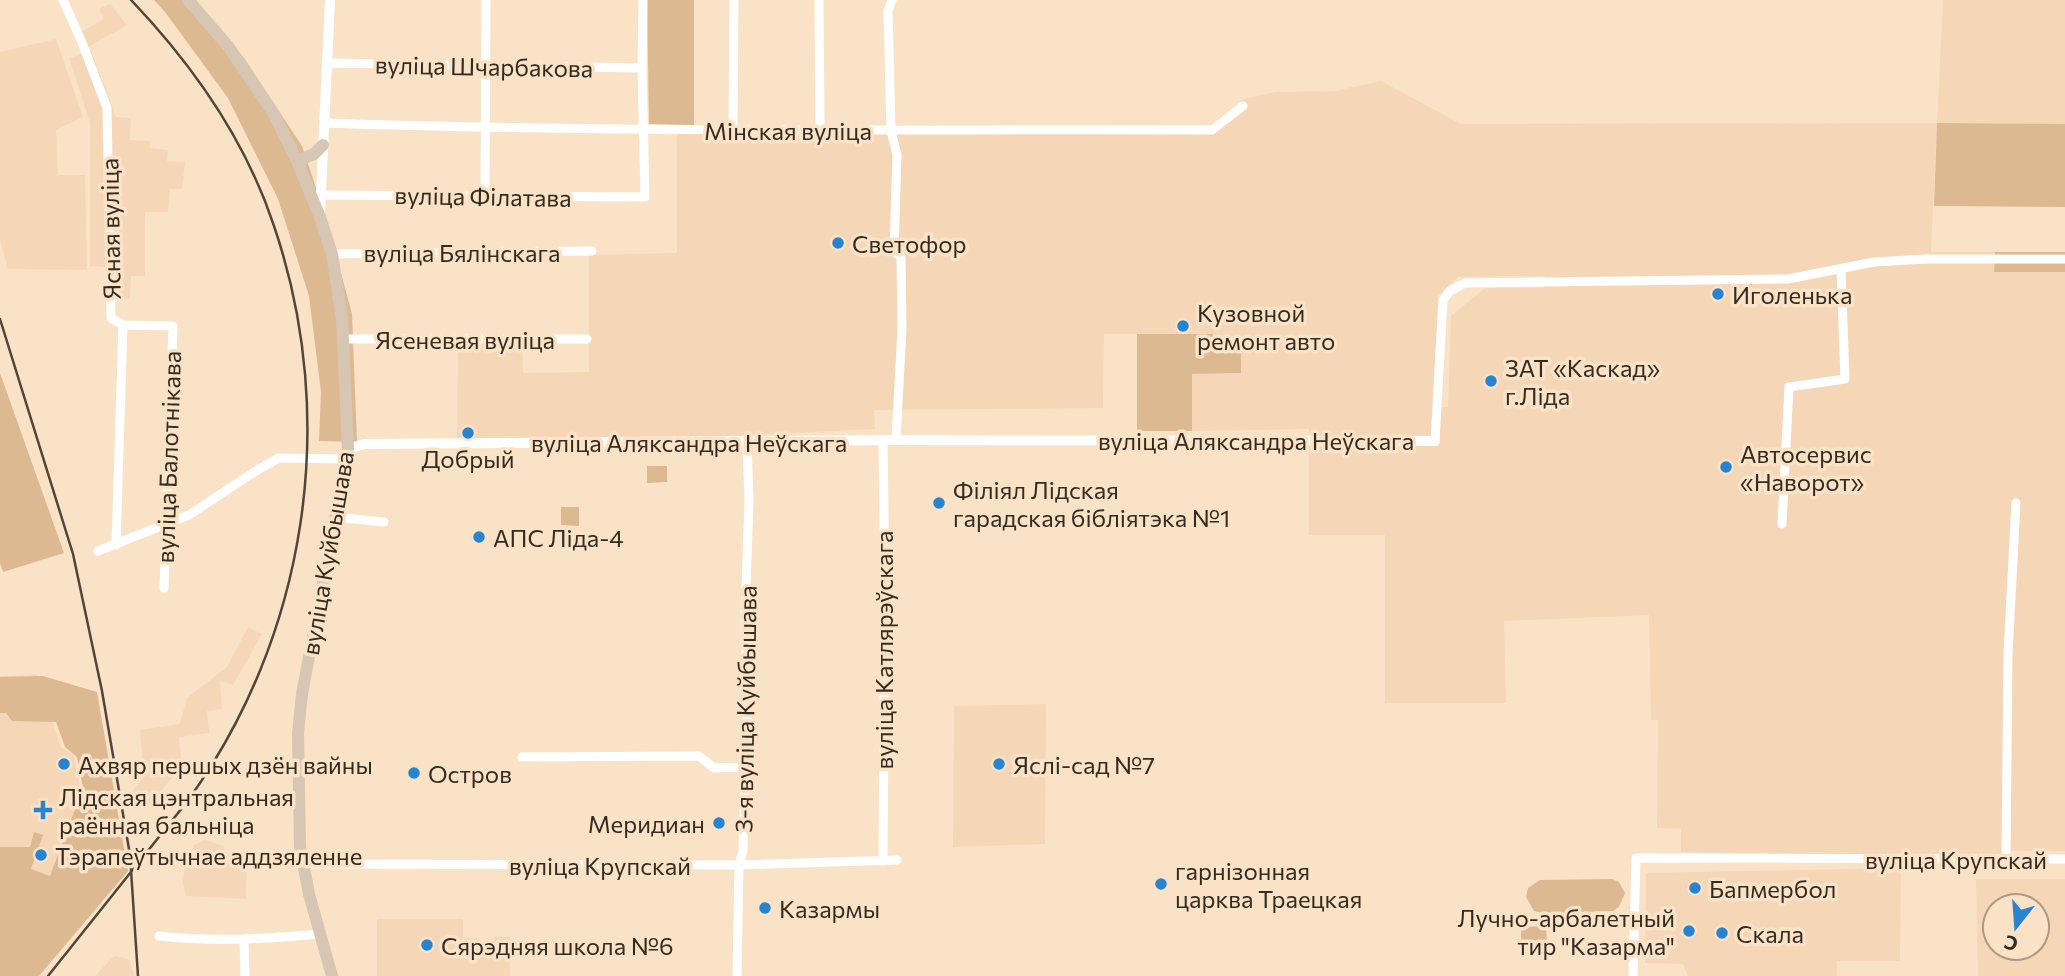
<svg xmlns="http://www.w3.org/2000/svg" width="2065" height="976" font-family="Commissioner,sans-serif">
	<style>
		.built { fill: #f5d7b7; fill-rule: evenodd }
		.green { fill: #ddb992 }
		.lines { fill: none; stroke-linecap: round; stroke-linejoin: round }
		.minor { stroke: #fff; stroke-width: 9 }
		.tertiary { stroke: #fff; stroke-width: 10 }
		.secondary { stroke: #d7c6b4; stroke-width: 12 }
		.rail { stroke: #52463a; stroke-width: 2.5 }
		.poi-dot { fill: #2883d0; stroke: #fae2c7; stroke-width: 2.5 }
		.labels { text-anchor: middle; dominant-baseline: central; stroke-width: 7; stroke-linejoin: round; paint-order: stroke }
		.street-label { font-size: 24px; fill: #342b21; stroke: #fae2c7 }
		.poi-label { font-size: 24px; fill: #342b21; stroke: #fae2c7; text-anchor: start }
	</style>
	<rect width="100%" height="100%" fill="#fae2c7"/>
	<!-- built -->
	<path class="built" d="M1943,0H2065V124L1937,123L1931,252H1995V272H2065V851H2012L1984,857L1681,852V829L1657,828L1658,720H1651L1649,615L1504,621L1506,703H1385V535H1309V429L1192,431V374L1241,373L1213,346V334H1104L1103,408L874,410L875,429L730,436L457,438L458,342H522L523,373L589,372V255L677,253V133L880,134V125L1214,126L1244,99L1275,92L1334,91L1381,81L1461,124L1937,123ZM1545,276L1544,288H1485L1451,316L1448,407L1433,408L1438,296L1458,277Z
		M110,4L127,25L88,47L81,32L104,19L99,9Z
		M56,39L83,117L56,130L58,175H85L87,270L8,269L0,239V52Z
		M91,51L116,117L131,118L130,140L149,141L150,148L168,150L167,161L185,162L182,189H170L168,212H145V276H131L130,299L105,298V267L90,266V123L69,58Z
		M248,627L262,634L233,685L220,680L222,709L207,711L209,733L179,737L182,766L146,809L130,794L144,777L140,730L180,724L187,698L227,667Z
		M37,675L61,747L73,755L99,866L0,938V676Z
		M1046,704L1045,844L953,847L954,706Z
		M205,840L224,846V857L247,859L246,899L186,896L183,883L185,866L194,845Z
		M1901,868L1900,961H1837V976H1688L1683,964L1645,963L1646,873Z
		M1976,879H2065V976H1978ZM1995,906H2037V948H1995Z
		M377,919H463V938H477V953L494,952V937H510V976H377Z
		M114,956L128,959L134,973L133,976H95Z"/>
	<!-- green -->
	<path class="green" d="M154,0H196L244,58L302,146L327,221L352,314L357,442L319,441L321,392L309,296L278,199L228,98L165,12Z
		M647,0H694V125L649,124Z
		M1937,123L2065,124V207L1934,206Z
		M1995,252H2065V272H1994Z
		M1137,334H1213V346H1241V373L1192,374V431H1137Z
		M0,373L64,553L3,572L0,563Z
		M647,466H667V482L647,483Z
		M561,507H579V526L561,525Z
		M43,676L97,692L128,871L39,976H0V847H30L34,832L43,835L31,869L50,876L83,788L77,757L65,747L56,722L12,721L6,713H0V677Z
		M1612,879L1619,882L1625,893L1619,907L1613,911L1542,913L1534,911L1526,897L1528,888L1540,880Z
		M1546,926L1547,942L1521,943V927Z"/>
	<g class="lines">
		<!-- minor -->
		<path class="minor" d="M63,0L81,40L107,108L111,318L123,325L116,545
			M819,0L820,130
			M892,0L888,11L891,131L897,155L894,251L901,257L902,329L896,440
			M327,63L642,68
			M324,123C620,133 916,129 1212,130L1243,106
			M733,130L734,0
			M321,195L645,197L642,68L643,0
			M485,197L486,0
			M332,254L592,251
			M123,325L173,326L164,588
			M343,339H587
			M883,440L885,593L883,861
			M1435,441L1443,300L1450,291L1465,283L1788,279L1874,262L1926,259H2065
			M335,517L384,522
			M1782,524L1789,387L1845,379L1841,270
			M98,551L189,515L259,469L279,458L346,459
			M522,757L699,756L714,768L745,767
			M2006,859L2008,654L2016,503
			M302,864L739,865L897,860
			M159,936C213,942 265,939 320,934
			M244,941L245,976
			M737,976L739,865L743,851L745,767L748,754L745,615L749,501L747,441
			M1633,976L1636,858L2065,859"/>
		<!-- tertiary -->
		<path class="tertiary" d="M320,214L330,0
			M348,449L364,444L896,440L1435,441"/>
		<!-- secondary -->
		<path class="secondary" d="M188,0L228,46L274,114L297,161L320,217L332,254L342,318L348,449L302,694L298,733L300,847L309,894L332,976
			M297,161L314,154L323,145"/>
		<!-- rail -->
		<path class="rail" d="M0,319L73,554L102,691L130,855L138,976
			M48,976L186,803C307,638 340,420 274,226C246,141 192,64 131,0"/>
	</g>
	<!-- markers -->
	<g class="poi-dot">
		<circle cx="838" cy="243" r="7"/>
		<circle cx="1718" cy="294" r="7"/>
		<circle cx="1183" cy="326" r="7"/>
		<circle cx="1491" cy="381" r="7"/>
		<circle cx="468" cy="433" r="7"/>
		<circle cx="1726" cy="467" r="7"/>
		<circle cx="939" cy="503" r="7"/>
		<circle cx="479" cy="537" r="7"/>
		<circle cx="64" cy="764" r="7"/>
		<circle cx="999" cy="764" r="7"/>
		<circle cx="414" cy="773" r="7"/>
		<path d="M39.5 799.5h7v7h7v7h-7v7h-7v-7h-7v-7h7z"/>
		<circle cx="719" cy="823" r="7"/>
		<circle cx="41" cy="855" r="7"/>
		<circle cx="1161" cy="884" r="7"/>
		<circle cx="1695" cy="888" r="7"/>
		<circle cx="765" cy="908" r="7"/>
		<circle cx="1689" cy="931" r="7"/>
		<circle cx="1722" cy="933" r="7"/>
		<circle cx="427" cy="945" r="7"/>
	</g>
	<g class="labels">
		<!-- street labels -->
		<g class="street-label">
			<text transform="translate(484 66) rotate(1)">вуліца Шчарбакова</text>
			<text x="788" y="130">Мінская вуліца</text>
			<text transform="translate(483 196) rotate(1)">вуліца Філатава</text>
			<text transform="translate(110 229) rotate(-91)">Ясная вуліца</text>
			<text x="462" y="252">вуліца Бялінскага</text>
			<text x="465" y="339">Ясеневая вуліца</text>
			<text x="1256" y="440">вуліца Аляксандра Неўскага</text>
			<text x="689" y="442">вуліца Аляксандра Неўскага</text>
			<text transform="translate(168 457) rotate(-88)">вуліца Балотнікава</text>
			<text transform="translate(327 553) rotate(-80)">вуліца Куйбышава</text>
			<text transform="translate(883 650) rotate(-90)">вуліца Катлярэўскага</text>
			<text transform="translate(745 709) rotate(-89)">3-я вуліца Куйбышава</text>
			<text x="1956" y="859">вуліца Крупскай</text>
			<text x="600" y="865">вуліца Крупскай</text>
		</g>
		<!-- poi labels -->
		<g class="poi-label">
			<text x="852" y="243">Светофор</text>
			<text x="1732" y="294">Иголенька</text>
			<text x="1197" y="312">Кузовной<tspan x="1197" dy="28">ремонт авто</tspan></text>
			<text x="1505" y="367">ЗАТ «Каскад»<tspan x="1505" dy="28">г.Ліда</tspan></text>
			<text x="1740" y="453">Автосервис<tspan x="1740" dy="28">«Наворот»</tspan></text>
			<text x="468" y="458" text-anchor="middle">Добрый</text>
			<text x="953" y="489">Філіял Лідская<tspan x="953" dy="28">гарадская бібліятэка №1</tspan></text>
			<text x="493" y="537">АПС Ліда-4</text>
			<text x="78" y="764">Ахвяр першых дзён вайны</text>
			<text x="1013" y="764">Яслі-сад №7</text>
			<text x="428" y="773">Остров</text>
			<text x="59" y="796">Лідская цэнтральная<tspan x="59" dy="28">раённая бальніца</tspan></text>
			<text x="705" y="823" text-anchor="end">Меридиан</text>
			<text x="55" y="855">Тэрапеўтычнае аддзяленне</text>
			<text x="1175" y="870">гарнізонная<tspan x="1175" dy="28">царква Траецкая</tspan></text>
			<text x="1709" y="888">Бапмербол</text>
			<text x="779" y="908">Казармы</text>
			<text x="1675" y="917" text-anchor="end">Лучно-арбалетный<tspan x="1675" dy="28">тир "Казарма"</tspan></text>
			<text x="1736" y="933">Скала</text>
			<text x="441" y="945">Сярэдняя школа №6</text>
		</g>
	</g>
	<!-- north arrow -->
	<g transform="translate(2016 927) rotate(197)"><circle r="33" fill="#fae2c7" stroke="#ab9985" stroke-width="2"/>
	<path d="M0-5L12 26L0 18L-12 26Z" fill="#2883d0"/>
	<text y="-10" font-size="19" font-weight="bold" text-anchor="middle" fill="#342b21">С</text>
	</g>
</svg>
